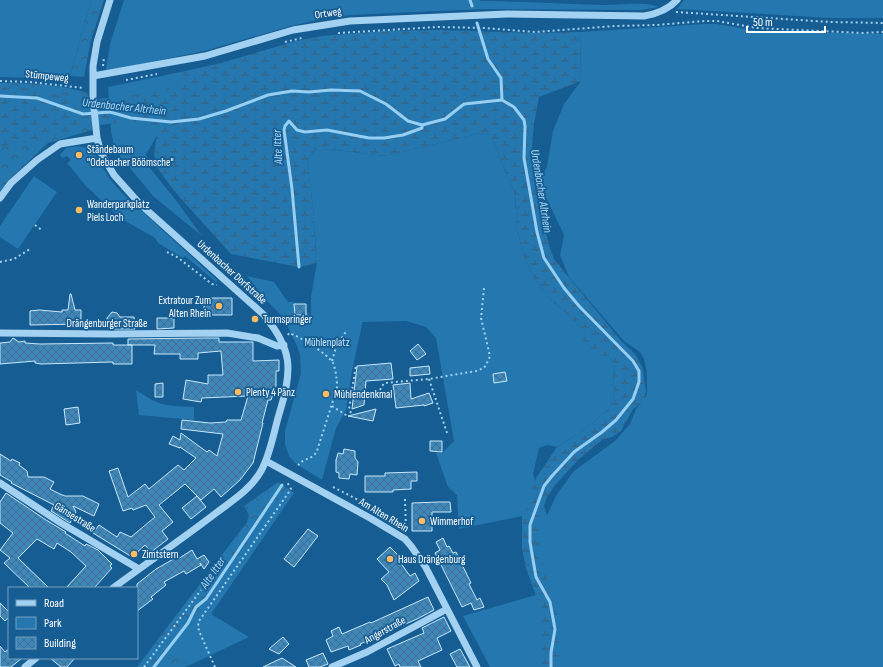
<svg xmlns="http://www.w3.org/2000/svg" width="883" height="667" font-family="'Sofia Sans Condensed',sans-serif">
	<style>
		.green { fill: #2477af }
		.forest { fill: url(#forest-crowns) }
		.wetland { fill: url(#wetland-marsh) }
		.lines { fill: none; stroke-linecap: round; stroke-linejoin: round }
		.stream { stroke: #95cff4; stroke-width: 3 }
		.building { fill: url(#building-cross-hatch); stroke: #cae8fc }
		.path { stroke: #a3d1f1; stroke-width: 2; stroke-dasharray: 2 3; stroke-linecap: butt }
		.minor { stroke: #a3d1f1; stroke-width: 7 }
		.poi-dot { fill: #ffbc63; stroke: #155d92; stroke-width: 1.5 }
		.labels { text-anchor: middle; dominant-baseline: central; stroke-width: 3.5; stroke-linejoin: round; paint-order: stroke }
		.street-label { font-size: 11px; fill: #fff; stroke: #155d92 }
		.poi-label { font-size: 11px; fill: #fff; stroke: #155d92; text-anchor: start }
		.park-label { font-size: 11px; fill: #cae8fc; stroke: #155d92 }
		.water-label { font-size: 12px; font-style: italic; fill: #afdbf8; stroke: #155d92 }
	</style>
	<defs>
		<pattern id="forest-crowns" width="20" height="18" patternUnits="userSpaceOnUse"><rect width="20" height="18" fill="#2477af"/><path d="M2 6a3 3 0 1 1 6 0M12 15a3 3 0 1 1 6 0" fill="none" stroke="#3a5f79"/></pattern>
		<pattern id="wetland-marsh" width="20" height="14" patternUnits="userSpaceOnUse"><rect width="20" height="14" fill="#2477af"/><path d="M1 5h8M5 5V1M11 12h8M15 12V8" fill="none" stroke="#3a5f79"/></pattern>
		<pattern id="building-cross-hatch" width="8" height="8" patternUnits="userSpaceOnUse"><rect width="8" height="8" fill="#3d87ba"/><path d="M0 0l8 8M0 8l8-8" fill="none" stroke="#436f8e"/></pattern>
	</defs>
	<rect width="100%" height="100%" fill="#155d92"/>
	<!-- green -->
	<path class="green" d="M0,0H91L70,76L29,74L28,78L0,77Z
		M124,0H480V1C522,1 563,4 604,5C618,5 647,1 659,7L642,10L483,9L350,15L321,19L291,26L204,51L132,66L106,70L110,44Z
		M684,0H883V18H831L677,9Z
		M705,24H717L757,31L883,34V667H490L463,616L536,595L526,568L522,547V516L459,529L457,495L448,487L436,453H442L454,441L436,338L426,327L406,321L362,322V325L352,371L346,410L336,428L322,480L295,463L289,456L285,445V431L301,373L300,355L297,346L283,317L266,300L247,276L274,282L288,302H294L311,316V296L317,263L313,207L307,161L314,151L329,149L385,156L481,133L491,135L502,164L515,194L517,226L522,251L534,278L547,296L582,328L613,362L614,391L613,400L610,408L583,431L557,447L547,445L539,448L533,474L547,515L557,494L574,471L615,441L630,424L636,409L647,395V373L644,359L640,352L624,341L569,277L560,255L564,235L543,191L542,177L547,166L553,131L564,104L581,81L580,32Z
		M185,71L195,104L157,136L146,154L150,168L175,199L202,236L153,196L115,150L111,132L108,87Z
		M78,146L92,149L109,178L121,192L217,280L216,282L185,256L183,258L158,243L155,238L120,218L86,186L67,163L71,160L67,156L62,158L60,155L66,148Z
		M34,176L57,192L18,249L0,237V226Z
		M136,390C141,393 147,397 152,400C165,407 180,406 194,407V420L139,415Z
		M287,488L294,493L211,614L249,637L190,665L166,653Z"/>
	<!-- forest -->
	<path class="forest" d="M91,0H104L91,40L84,77L70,76Z
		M0,83C29,83 60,84 88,93L92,130L48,143L9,180L0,191Z
		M278,482L287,488L166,653L190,665L185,667H137L247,522L249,515L244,506Z"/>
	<!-- wetland -->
	<path class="wetland" d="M438,30L534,33L580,32L581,81L539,97L534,124L531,159L535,180L536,194L549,245L554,259L622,342L636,355L643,369L646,393L644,400L633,409L621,431L612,437L602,440L578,460L557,483L547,497L543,509L540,529V546L544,569L556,610L559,635L560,667H542V628L536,595L526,568L522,547L523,516L536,478L557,447L583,431L610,408L613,400L614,391L613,362L611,359L594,352L583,344L582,328L547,296L534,278L522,251L517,226L515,194L502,164L491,135L481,133L385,156L329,149L314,151L307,161L313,207L317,263L299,267L231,254L175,192L156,166L154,152L157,136L150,130L147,123C94,119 50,138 0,148V87L15,86L87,100L145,94L165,90L177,83L185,71L221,63L296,41L322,36L382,31Z"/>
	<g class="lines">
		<!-- stream -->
		<path class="stream" d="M470,0L472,6
			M477,23L488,59L501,78L502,100
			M0,96L37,98L83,114L110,112L131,118L171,122L199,119L226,111L268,95L292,91L309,92L331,90L360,91L386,104L408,121L422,125L445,119L464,104L502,100L514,107L524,120L525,126L524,158L537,232L544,258L564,288L579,306L633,361L639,371V382L633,399L616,420L602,432L574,452L552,476L544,486L530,525V542L536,577L550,602L555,629L551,653V667
			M299,267L292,189L284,130L285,126L289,121L297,130L305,132L327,130L369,138H384L403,135L422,128V125
			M154,667L188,623L196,607L206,599L282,485"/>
	</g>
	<!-- building -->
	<path class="building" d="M70,294H71L75,310H81V324L30,325V311L39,310L62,312V310H68Z
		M204,298H232V315H204Z
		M294,304H306V315H295Z
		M112,312L117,313L120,317H134L135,329H113V326H107V318Z
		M157,318H174V328L157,329Z
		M13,338L19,342L25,341V343L40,344L113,343V345H132V364H113V362L41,364L35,363V361L0,364V343L10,342Z
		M207,338H219V342H253V361L279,360V371H276V386L271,400H268L262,423H263L253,463L240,480L221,497L214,489L201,500L185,484L159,505L173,522L162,531L168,539L151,552L145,545L132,557L93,533L99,525L117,537L120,532L131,537L155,517L146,505L133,510L132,508L123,511L109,471L118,468L128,497L145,484L149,489L178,465L184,470L196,458L180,447V448L169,444L173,436L180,440L181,433L207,452L209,450L217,456L223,434L181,429L182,420L210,423L226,422L227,420H241L248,396L202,398L201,402L183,399L186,380L208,384V375H223L221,351L198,353V359H180V354H154L155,345H128V339Z
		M418,344L426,354L417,360L410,351Z
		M391,363L393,379L366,381L364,405L352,409L357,366Z
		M429,366L430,374L410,376V368Z
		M505,372L507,381L494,383L493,374Z
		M163,383V397H155V384Z
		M410,383L411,399L429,393L433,403L424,406V405L396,408L393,385Z
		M78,407L80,423L66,425L64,409Z
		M376,409L373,421L348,416Z
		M430,441H442V452L430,451Z
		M344,449L355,451V458L358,462L357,475L350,474L349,479L339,478V473L336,472V460L338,453L343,454Z
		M0,454L11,461L12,459L20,463L19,465L27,471L28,477H44L54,482L50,489L60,494L65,496H83L99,504L94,516L73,506L76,512L70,523L51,511L54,505L11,483L12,482L0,475Z
		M417,472V481H411V489L393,490V492H365V476H385V473Z
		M6,493L46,520L66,532L65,533L85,546L86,544L98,550L112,564L110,566L112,568L94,588H66L86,566L71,552L57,543L54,549L37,539L18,558L49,588H30L4,563L10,558L0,550L13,533L0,523V502Z
		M197,496L206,507L191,519L182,508Z
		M439,502H450L451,512H432V531H412V503Z
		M308,529L318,536L294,567L284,559Z
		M443,538L447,547L449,546L453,553L456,552L471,583L469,584L477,600L480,598L484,607L474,610L471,603L462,607L435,553L440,550L436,542Z
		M390,547L402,559L400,562L410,576L415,573L419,581L394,600L387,585L381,579L389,572L377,559Z
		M192,550L197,559L204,555L209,562L204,569L200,563L201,565L186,574L184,571L164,582L166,585L151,597L153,599L137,611V584L156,569L177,557L178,559Z
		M428,597L434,610L417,619L360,644L361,645L349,650L348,646L331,652L326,640L333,636L331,631L339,627L342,634L370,622L371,623Z
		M0,603L9,612V617L5,621L0,616Z
		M444,617L451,631L437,638L442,650L418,661L421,667H400L399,664L395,666L387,649L424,633L422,628Z
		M283,637L289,644L279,654L269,649Z
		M0,646L5,652L9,649V658H22L11,667H0Z
		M460,649L470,667H457L450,654Z
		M323,653L328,664L320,667H309L306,660Z
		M50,658H75L67,667H61Z
		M282,658L296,667H263Z"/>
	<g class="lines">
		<!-- path -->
		<path class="path" d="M676,12L830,22L883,23
			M338,33L438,27L484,28L535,32L615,26L656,25L704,21H717L757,28L863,33L883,32
			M285,42L302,38
			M103,66L104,57
			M126,80L157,74
			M0,81L30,82L84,88
			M35,225L43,231
			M167,252L177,257L212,284L217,285
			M0,262L14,259L30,249
			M288,335L289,333C299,336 328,354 333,363C336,371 337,379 337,388L317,451C312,461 304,456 297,467
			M332,361L336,347L347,330
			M429,379L447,433
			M380,390L384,383L429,379L476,371L484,368L489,359L490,356L481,318L484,288
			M332,406L349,417
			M351,413L349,409L356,365
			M333,487L376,509L405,528
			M405,499L406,529
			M144,667L201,590
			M215,667L199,631L198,626L199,621L291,489L287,482"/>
		<!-- minor -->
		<path class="minor" d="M110,0L97,42L93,66V99L97,138L101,153L114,175L140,204L264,315C292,349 293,369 280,411C274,430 271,453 261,471C251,489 232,501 216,513C182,539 147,563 113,588
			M93,76L205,56L293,30L350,21L507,14L644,16C657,14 668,10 677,0
			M0,198L11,183L37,160L60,144L97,138
			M0,333L110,334L227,333L258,338L277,346L284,345
			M266,461L370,518L405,539L411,546L425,566L477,667
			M0,483L61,523L139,569
			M25,667L36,658
			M332,667L367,652L447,609"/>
	</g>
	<!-- markers -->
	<g class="poi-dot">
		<circle cx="79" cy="155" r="4"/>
		<circle cx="79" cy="210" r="4"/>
		<circle cx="219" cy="306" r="4"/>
		<circle cx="255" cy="319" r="4"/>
		<circle cx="238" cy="392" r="4"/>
		<circle cx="326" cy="394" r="4"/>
		<circle cx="422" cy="521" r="4"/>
		<circle cx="134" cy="554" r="4"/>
		<circle cx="390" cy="559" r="4"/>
	</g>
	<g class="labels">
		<!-- street labels -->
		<g class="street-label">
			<text transform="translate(328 13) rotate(-9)">Ortweg</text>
			<text transform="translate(47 76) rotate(6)">Stümpeweg</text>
			<text transform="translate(232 272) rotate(42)">Urdenbacher Dorfstraße</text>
			<text x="107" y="323">Drängenburger Straße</text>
			<text transform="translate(384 515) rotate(31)">Am Alten Rhein</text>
			<text transform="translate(75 517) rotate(32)">Gänsestraße</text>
			<text transform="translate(385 630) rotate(-29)">Angerstraße</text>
		</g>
		<!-- poi labels -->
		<g class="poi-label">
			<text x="87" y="149">Ständebaum<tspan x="87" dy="13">"Odebacher Böömsche"</tspan></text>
			<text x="87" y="204">Wanderparkplatz<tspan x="87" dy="13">Piels Loch</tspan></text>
			<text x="211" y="300" text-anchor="end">Extratour Zum<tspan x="211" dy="13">Alten Rhein</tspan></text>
			<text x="263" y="319">Turmspringer</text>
			<text x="246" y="392">Plenty 4 Pänz</text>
			<text x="334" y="394">Mühlendenkmal</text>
			<text x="430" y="521">Wimmerhof</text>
			<text x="142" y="554">Zimtstern</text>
			<text x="398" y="559">Haus Drängenburg</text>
		</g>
		<!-- park labels -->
		<g class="park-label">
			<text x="327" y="342">Mühlenplatz</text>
		</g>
		<!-- water labels -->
		<g class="water-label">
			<text transform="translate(124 107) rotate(6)">Urdenbacher Altrhein</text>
			<text transform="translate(278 147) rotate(-93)">Alte Itter</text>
			<text transform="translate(541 191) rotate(81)">Urdenbacher Altrhein</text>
			<text transform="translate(213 573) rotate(-56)">Alte Itter</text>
		</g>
	</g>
	<!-- legend -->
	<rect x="8" y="587" width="130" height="72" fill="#155d92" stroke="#739ebe"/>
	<rect x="16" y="600" width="20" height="6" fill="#a3d1f1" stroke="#739ebe"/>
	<text x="44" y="607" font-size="12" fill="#ffffff">Road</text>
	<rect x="16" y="617" width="20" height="12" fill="#2477af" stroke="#739ebe"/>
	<text x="44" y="627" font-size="12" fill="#ffffff">Park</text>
	<rect x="16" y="637" width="20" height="12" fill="url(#building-cross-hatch)" stroke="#739ebe"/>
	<text x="44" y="647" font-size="12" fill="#ffffff">Building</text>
	<!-- scale -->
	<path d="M747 26v6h78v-6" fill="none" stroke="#ffffff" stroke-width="2"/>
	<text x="753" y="26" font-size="12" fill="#ffffff" stroke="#155d92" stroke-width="3" paint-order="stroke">50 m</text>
</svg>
